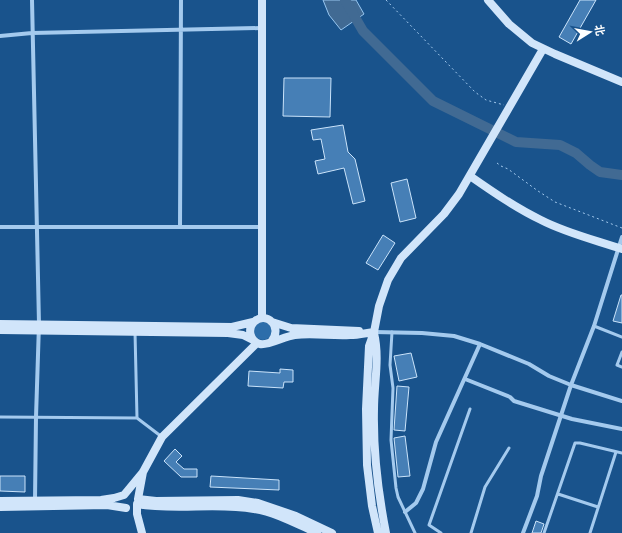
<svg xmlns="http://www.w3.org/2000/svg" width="622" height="533" font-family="'Varela Round','Noto Sans SC',sans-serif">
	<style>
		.green { fill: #2c6daa }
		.water { fill: #416a93; stroke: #97c6f0 }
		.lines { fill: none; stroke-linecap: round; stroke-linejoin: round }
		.river { stroke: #416a93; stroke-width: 10 }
		.building { fill: #467fb6; stroke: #cae3fa }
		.path { stroke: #a4caee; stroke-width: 1; stroke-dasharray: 2 3; stroke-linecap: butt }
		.lane { stroke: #a4caee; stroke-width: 3 }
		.street { stroke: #a4caee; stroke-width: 4 }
		.secondary { stroke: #d1e5fa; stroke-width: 8 }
	</style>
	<rect width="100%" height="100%" fill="#19538c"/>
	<!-- green -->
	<path class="green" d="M254 331a9 9 0 1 1 18 0a9 9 0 1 1-18 0Z"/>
	<!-- water -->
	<path class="water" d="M323,0H356L364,14L341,30L329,15Z"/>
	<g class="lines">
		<!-- river -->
		<path class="river" d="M345,0L363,31L433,101L516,142L560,145L576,153L590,165L600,172L622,175"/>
	</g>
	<!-- building -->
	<path class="building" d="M580,0H596L571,44L559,37Z
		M284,78H331L330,117L283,116Z
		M343,125L348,152L355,159L365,201L353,204L344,168L318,174L315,161L325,159L321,139L313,140L311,130Z
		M407,179L416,218L400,222L391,183Z
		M383,235L395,243L378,270L366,263Z
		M621,295H622V323L613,321Z
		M411,353L417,377L399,381L394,356Z
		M280,369L293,370V382H284L283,388L248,386L249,371L280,373Z
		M397,386L409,387L405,431L394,430Z
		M405,436L410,476L398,477L394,438Z
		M175,449L182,456L176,462L184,469H197V477H181L164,461Z
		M0,476H25V492L0,491Z
		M211,476L279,480V490L210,487Z
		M536,521L544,524L541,533H532Z"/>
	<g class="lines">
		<!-- path -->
		<path class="path" d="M386,0L475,92L486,100L504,105
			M497,163L501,166L508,169L538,191L555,202L622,228"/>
		<!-- lane -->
		<path class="lane" d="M594,326L622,337
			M135,332L137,418
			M392,332L390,365L393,388L391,440L396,488L398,497L415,533
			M622,352L617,365L622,367
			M0,417L137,418L162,437
			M558,494L598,507
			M441,533L429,525L470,409
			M471,533L485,487L509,448
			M544,533L575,443H580L622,453
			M590,533L616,452"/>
		<!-- street -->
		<path class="street" d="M32,0L39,324L36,417L35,500
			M0,36L32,33L261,28
			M0,227H262
			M180,227L181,0
			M374,332L422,333L454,336L480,344L529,364L549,376L571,385L622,401
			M465,379L510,397L514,401L572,419L622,429
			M405,512L416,503L423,489L436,442L480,344
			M523,533L537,496L541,476L571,385L594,326L622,237"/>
		<!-- secondary -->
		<path class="secondary" d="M488,0L509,24L532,43L555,54L622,82
			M470,176C493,192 516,208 541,220C566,233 595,240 622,249
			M262,318V0
			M272,322L291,328L359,331
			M0,324L232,327L253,322
			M0,330L228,333L243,335L253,340
			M374,333C380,358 374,384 374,409C373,451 378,492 386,533
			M271,342C284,327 266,310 254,322C247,329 250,341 260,344C268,346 285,336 295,335C313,333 332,336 350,335C358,335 366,333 374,332
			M143,472L138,499L156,501L238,500L258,503L296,516L332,533
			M0,501L101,500L114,498L124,495L143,472L162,437L257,343
			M0,507L107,505L126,508
			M142,533L137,514V504C176,511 216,502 254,509C275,512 297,524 317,533
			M378,533L372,506L367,465L366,409L369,346L374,332L379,306L388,280L401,258L444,214L459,194L543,49"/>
	</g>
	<!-- north arrow -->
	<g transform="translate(590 32) rotate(79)" stroke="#19538c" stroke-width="3" paint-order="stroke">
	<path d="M0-3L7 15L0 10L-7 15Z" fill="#ffffff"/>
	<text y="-6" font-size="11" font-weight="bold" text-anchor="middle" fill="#ffffff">北</text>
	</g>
</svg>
